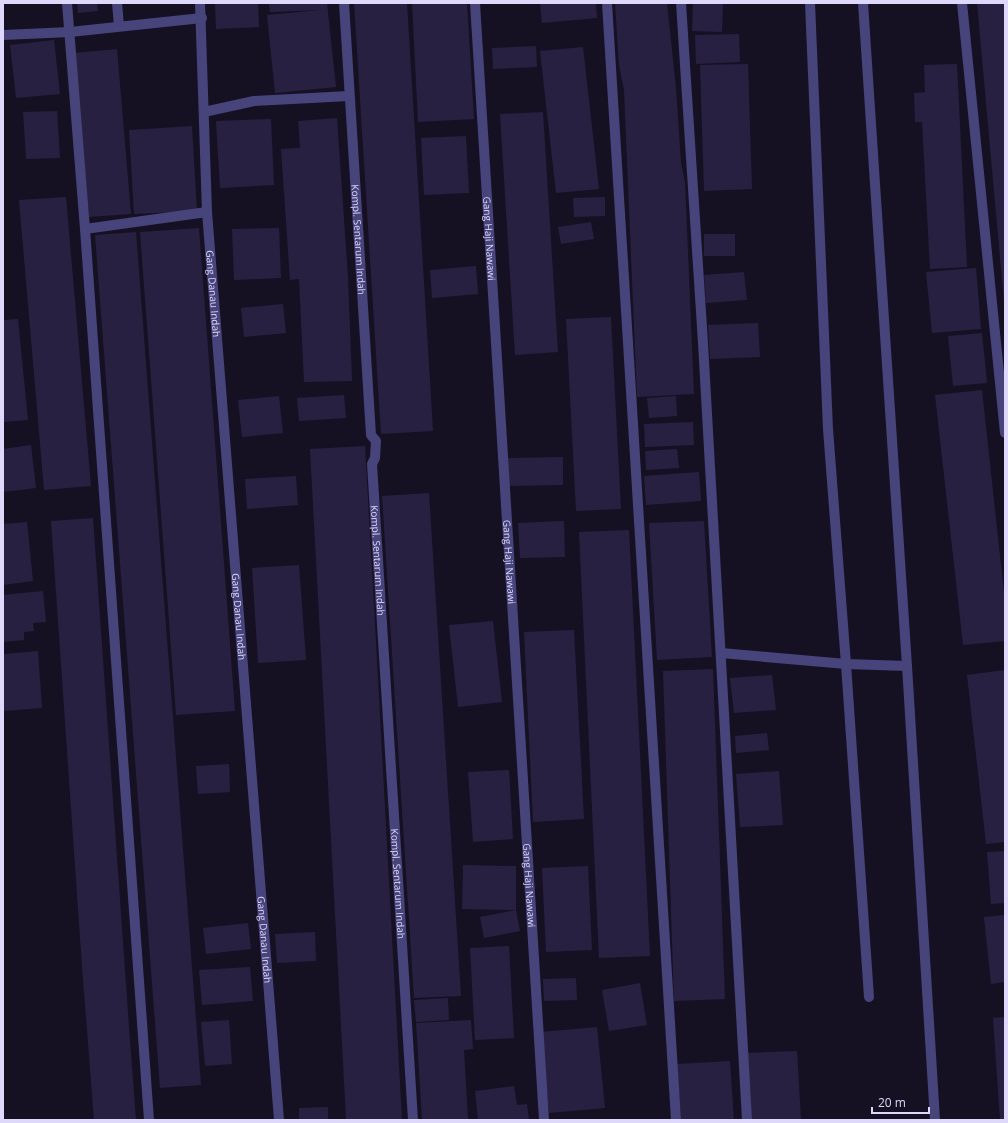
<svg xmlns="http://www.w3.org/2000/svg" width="1008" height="1123" font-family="'Open Sans',sans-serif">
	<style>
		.building { fill: #282041 }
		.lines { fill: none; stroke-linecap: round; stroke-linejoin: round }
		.minor { stroke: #47437b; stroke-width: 10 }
		.labels { text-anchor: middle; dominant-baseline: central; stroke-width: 3.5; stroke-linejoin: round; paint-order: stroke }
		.street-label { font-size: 10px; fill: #ded8fa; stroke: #151123 }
	</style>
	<rect width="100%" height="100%" fill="#151123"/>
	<!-- building -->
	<path class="building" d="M77,3H97L98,11L78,13Z
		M215,3H258L259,27L216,29Z
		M269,3H327L336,87L275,93L267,15L321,10L270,12Z
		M354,3H407L433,431L381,434Z
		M412,3H467L474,119L418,122Z
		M540,3H596L597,18L542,23Z
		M615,3H667L676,88L681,163L685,182L694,394L637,397L624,90L619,65Z
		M693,3H723L722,32L692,31Z
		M977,3H1005V302H1004Z
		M739,34L740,62L696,64L695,35Z
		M54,40L60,94L16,98L10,45Z
		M536,46L537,67L493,69L492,48Z
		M583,47L599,189L556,193L540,51Z
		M117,49L131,214L89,217L74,53Z
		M748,64L752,189L704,191L700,65Z
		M957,64L967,267L930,269L922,122H915L914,93L925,92L924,65Z
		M57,111L60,158L26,159L23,112Z
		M543,112L558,352L515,355L500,114Z
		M337,118L348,277L352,381L304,382L299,279L290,280L281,149L300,148L298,121Z
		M271,119L274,185L220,188L216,121Z
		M192,126L197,211L134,214L129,130Z
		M466,136L469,193L424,195L421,138Z
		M66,197L91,486L44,490L19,200Z
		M605,197V216L574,217L573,198Z
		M591,222L594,239L561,244L558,227Z
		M199,228L235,711L176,715L140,232Z
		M279,228L281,278L234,280L232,229Z
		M136,232L201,1085L160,1088L95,235Z
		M704,234H735V256H704Z
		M476,266L478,294L432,298L430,270Z
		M976,268L981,329L932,333L926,272Z
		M744,272L747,300L706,303L704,275Z
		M283,304L286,333L244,337L241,308Z
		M611,317L621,509L576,511L566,319Z
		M18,319L28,420L3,422V320Z
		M758,323L760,357L710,359L708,325Z
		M982,333L987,383L953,386L948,336Z
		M982,390L1005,602V641L963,645L935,395Z
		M344,395L346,418L299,421L297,398Z
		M279,396L283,433L242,437L238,400Z
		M676,396L677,416L649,418L647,398Z
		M693,422L694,445L645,447L644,424Z
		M31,445L36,488L3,492V449Z
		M365,446L374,606L402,1120H346L345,1100L310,449Z
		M677,449L679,468L646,470L645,451Z
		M563,457V485L509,486L508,458Z
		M699,472L701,501L646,505L644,476Z
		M296,476L298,505L247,509L245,479Z
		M429,493L461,996L414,998L382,496Z
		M93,518L129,1027L136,1120H94L82,966L51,521Z
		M564,521L565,557L520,558L518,523Z
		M704,521L712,657L657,660L649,523Z
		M27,522L33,581L3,585V524Z
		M629,530L650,956L599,958L579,532Z
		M299,565L306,660L258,663L252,568Z
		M43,591L46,622L33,623L34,631L24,632V640L3,642V595Z
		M493,621L502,702L458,707L449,625Z
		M574,630L584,819L533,822L524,632Z
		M38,651L42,708L3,711V654Z
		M713,669L725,999L674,1001L663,671Z
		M1005,670V842L986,844L967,675Z
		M772,675L776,710L734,713L730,678Z
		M767,733L769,750L736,753L735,736Z
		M229,764L230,792L198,794L196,766Z
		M509,770L513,839L473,842L468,772Z
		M779,771L783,825L740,827L736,774Z
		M1005,851V903L991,904L987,852Z
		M463,865L516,866V910L520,931L484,938L480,917L516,910L462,909Z
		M588,866L592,950L546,952L542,868Z
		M1005,915V982L991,984L984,917Z
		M248,923L251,949L206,954L203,928Z
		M315,932L316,961L277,963L275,934Z
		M509,946L514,1038L475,1040L470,948Z
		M250,967L253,1001L202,1005L199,970Z
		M576,978L577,1000L544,1001L543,979Z
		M640,983L647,1025L609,1031L602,990Z
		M448,998L449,1020L416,1022L414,1000Z
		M1005,1017V1120H1000L993,1018Z
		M229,1020L232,1064L205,1066L201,1022Z
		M471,1020L473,1049L464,1050L468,1120H422L416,1023Z
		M597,1027L605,1108L549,1113L541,1032Z
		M797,1051L801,1120H750L745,1053Z
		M730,1061L734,1120H681L677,1064Z
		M514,1086L517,1105L527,1104L529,1120H478L475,1091Z
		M328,1107V1120H299V1108Z"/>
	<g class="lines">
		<!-- minor -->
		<g class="minor">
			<path d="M67,3L85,229L149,1120"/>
			<path d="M117,3L119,26"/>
			<path id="s1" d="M200,3L207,212L279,1120"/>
			<path id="s2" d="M344,3L371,435L376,441L375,458L372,464L413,1120"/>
			<path id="s3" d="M475,3L544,1120"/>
			<path d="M607,3L676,1120"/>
			<path d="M681,3L703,343L747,1120"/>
			<path d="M810,3L828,429L846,664L869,997"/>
			<path d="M863,3L907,666L935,1120"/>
			<path d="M962,3L1005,433"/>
			<path d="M3,35L70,32L202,18"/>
			<path d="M204,112L254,101L349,96"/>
			<path d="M85,229L207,212"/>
			<path d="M721,653L846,664L907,666"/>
		</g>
	</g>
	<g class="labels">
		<!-- street labels -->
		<g class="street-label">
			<text stroke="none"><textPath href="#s3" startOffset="236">Gang Haji Nawawi</textPath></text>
			<text stroke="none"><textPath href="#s2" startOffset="237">Kompl. Sentarum Indah</textPath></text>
			<text stroke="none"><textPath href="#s1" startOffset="291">Gang Danau Indah</textPath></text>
			<text stroke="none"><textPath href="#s2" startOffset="561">Kompl. Sentarum Indah</textPath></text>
			<text stroke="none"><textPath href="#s3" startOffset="560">Gang Haji Nawawi</textPath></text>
			<text stroke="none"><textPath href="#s1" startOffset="615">Gang Danau Indah</textPath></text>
			<text stroke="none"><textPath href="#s2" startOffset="885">Kompl. Sentarum Indah</textPath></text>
			<text stroke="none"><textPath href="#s3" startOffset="884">Gang Haji Nawawi</textPath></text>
			<text stroke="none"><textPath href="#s1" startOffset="939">Gang Danau Indah</textPath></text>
		</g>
	</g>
	<!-- border -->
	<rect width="1008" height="1123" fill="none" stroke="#ded8fa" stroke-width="8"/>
	<!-- scale -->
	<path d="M872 1107v6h57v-6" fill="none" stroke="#ded8fa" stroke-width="2"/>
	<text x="878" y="1107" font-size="12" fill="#ded8fa" stroke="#151123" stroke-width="3" paint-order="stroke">20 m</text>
</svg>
